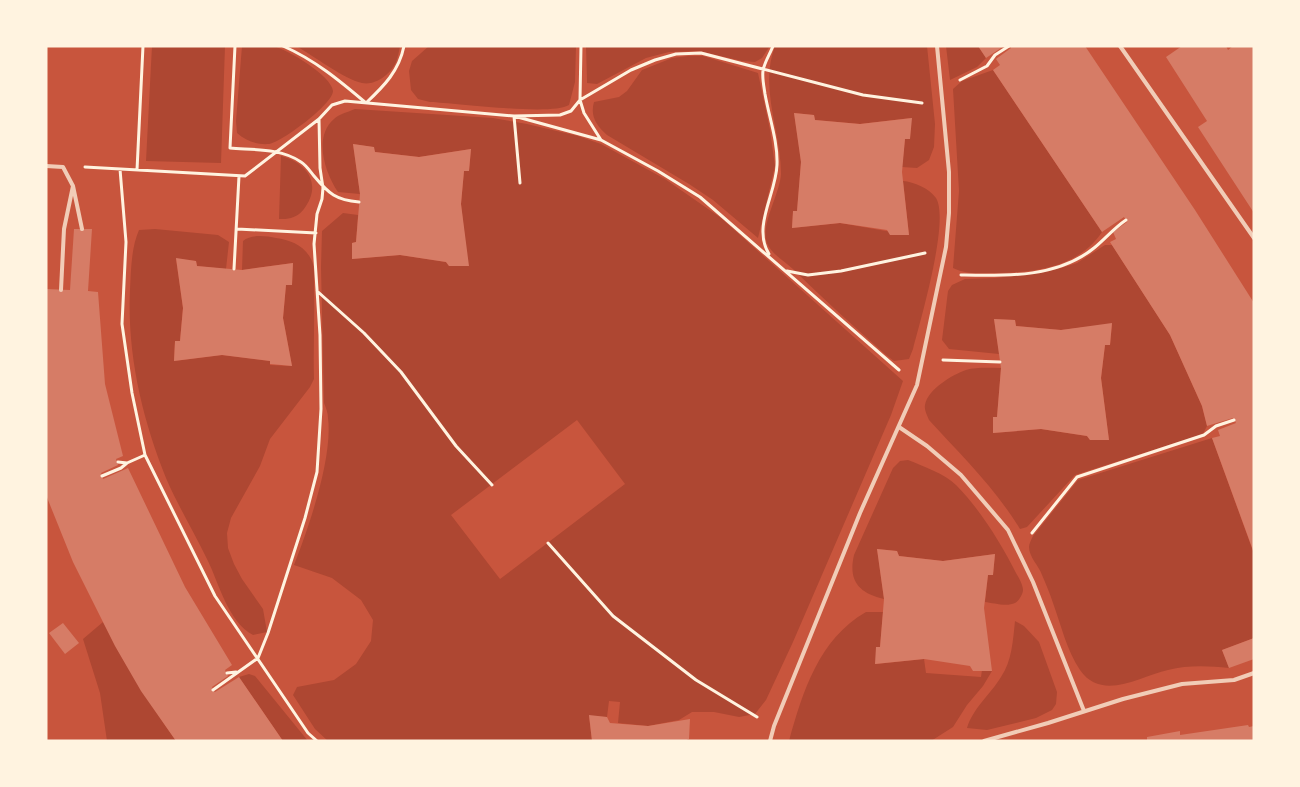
<svg xmlns="http://www.w3.org/2000/svg" width="1300" height="787" font-family="'Fira Sans Condensed',sans-serif">
	<style>
		.green { fill: #ae4732; fill-rule: evenodd }
		.building { fill: #d67c66 }
		.lines { fill: none; stroke-linecap: round; stroke-linejoin: round }
		.path { stroke: #fff3e0; stroke-width: 3 }
		.service { stroke: #f1ccb7; stroke-width: 4 }
	</style>
	<rect width="100%" height="100%" fill="#c8553d"/>
	<!-- green -->
	<path class="green" d="M152,46H225L221,163L146,161Z
		M242,46C252,46 264,44 273,46C287,49 332,76 333,91C333,104 282,142 269,144C257,145 246,141 237,133L236,121Z
		M296,46H400C399,51 398,57 396,62C391,74 375,86 362,83C344,79 314,56 296,46Z
		M429,46H576L575,82L569,105C552,116 455,103 430,102L418,99L411,90L409,71L412,61Z
		M586,46H770L762,58L755,62L742,61L699,51L669,52L646,58L597,84L587,83V80Z
		M775,46H927L935,124L934,147L929,160L917,168L902,167L905,139L910,138L911,118L860,124L815,120L814,115L794,113L801,162L797,211L793,212L792,228L840,223L909,235L903,181C914,182 929,188 936,198C950,220 920,322 913,349L909,359L894,361L886,355C855,327 823,299 794,270C786,262 771,254 767,243C760,225 780,194 781,174C781,131 759,88 775,46Z
		M946,46H978L986,58L977,67L950,80Z
		M688,56H703L758,73L770,130L775,166L758,238L713,200L689,184L607,135C596,125 590,116 594,102L619,97L627,91L642,70L672,58Z
		M993,70L1102,232C1079,267 1035,273 995,273C978,273 968,275 953,268L959,191L953,89L962,81Z
		M355,109L493,118L527,124L578,136L601,144L665,179L721,218L903,381L891,415L793,642L766,700L755,714L739,717L714,712H692L679,720L648,726L618,723L620,702L609,701L607,717L589,716L592,741H328L315,729L293,695L297,687L334,680L356,664L371,641L373,620L361,600L332,578L294,565C309,527 333,457 328,418C328,413 326,408 324,403L321,267L322,231L343,213L358,215L356,242L352,243V259L400,255L446,262L449,266H468L461,204L464,171H469L471,149L419,157L375,152L373,147L353,144L360,194L338,192C325,173 313,137 334,119C339,114 348,112 355,109ZM577,420L625,484L500,579L451,515Z
		M281,156C305,162 322,182 306,206C303,211 298,216 291,218C288,219 283,219 279,219Z
		M155,229L218,235L229,242L226,269L197,266L196,261L176,259L183,308L180,341H175L174,361L222,355L270,361V365L292,366L283,318L286,285L292,284L293,263L242,270L243,241C251,234 266,236 276,238C290,240 304,245 311,259C315,266 314,278 314,286C315,317 313,348 314,379L310,387L270,439L260,466L231,518L227,533L228,548L234,564L242,579L263,609L267,632L253,635C228,622 219,583 207,559C194,532 178,506 166,478C142,418 127,354 130,290C131,271 131,248 139,230Z
		M1105,245H1112L1170,335L1202,406L1207,426L1203,434L1075,475L1027,527L1020,529C995,488 961,455 929,420C927,415 924,410 925,405C928,389 952,375 966,370C976,367 990,368 1001,368L997,417H993V433L1041,429L1087,436L1090,440H1109L1101,378L1105,345H1110L1112,324L1061,330L1016,326L1015,320L994,319L999,354L949,349L942,340L948,291L952,285L965,279L995,278L1041,273L1061,268L1077,263Z
		M1212,438L1254,554V638L1222,650L1229,668C1208,666 1188,665 1168,670C1141,676 1102,702 1080,670C1067,651 1061,625 1053,603C1050,594 1046,584 1042,575C1039,566 1029,557 1029,547C1029,544 1031,540 1033,536L1078,480Z
		M908,460C923,466 945,474 956,485C979,508 1001,543 1016,573C1019,578 1023,585 1023,590C1023,594 1019,601 1015,603C1007,607 993,603 985,602L988,575H993L995,554L943,561L899,556L897,551L877,549L884,599C859,593 848,581 854,555L893,468L900,461Z
		M866,612H883L880,647L876,648V664L924,659L926,673L981,677L982,670L992,671L983,686L967,705L953,727L931,741H789C803,691 819,639 866,612Z
		M1015,621L1024,626L1039,642L1057,692L1056,704L1052,710L1036,718L987,730L967,728C973,708 990,695 1001,677C1012,661 1013,640 1015,621Z
		M103,622C124,664 149,702 176,741H107L100,693L83,639Z
		M249,674L255,676L308,741H283L239,677Z"/>
	<!-- building -->
	<path class="building" d="M978,46H1004L986,58Z
		M1010,46H1085L1195,210L1254,303V553L1212,438L1220,436L1218,430L1236,423L1233,418L1207,426L1202,406L1170,335L1110,242L1116,239L1113,232L1127,222L1124,217L1102,232L993,70L1000,65L996,59L1011,48Z
		M1182,46H1226L1228,50L1233,46H1254V213L1198,127L1207,121L1166,57Z
		M794,113L814,115L815,120L860,124L912,118L910,139H905L902,172L909,235H890L887,230L840,223L792,228L793,211H797L801,162Z
		M353,144L374,147L375,152L419,157L471,149L469,171H464L461,204L469,266H449L446,262L400,255L352,259V243L356,242L360,194Z
		M74,229H92L88,291L98,292L105,384L123,456L116,459L118,465L101,473L103,479L128,468L185,587L232,665L225,670L228,676L212,687L213,690L215,692L239,677L283,741H176L141,691L115,646L73,562L46,495V289L70,290Z
		M176,258L196,261L197,266L242,270L293,263L292,285H286L283,318L292,366L270,364V361L222,355L174,361L175,341H180L183,308Z
		M994,319L1015,320L1016,326L1061,330L1112,323L1110,345H1105L1101,378L1109,440H1090L1087,436L1041,429L993,433V417H997L1001,368Z
		M877,549L897,551L899,556L943,561L995,554L993,575H988L984,608L992,671H973L970,666L924,659L875,664L876,647H880L884,599Z
		M63,623L79,643L65,654L49,633Z
		M1254,638V659L1229,668L1222,650Z
		M589,715L607,717L610,723L648,726L690,719L689,739L684,741H592Z
		M1248,725L1249,727L1254,726V741H1147V737L1180,731V735Z"/>
	<g class="lines">
		<!-- path -->
		<path class="path" d="M235,46L230,148C253,150 281,148 301,162C306,165 310,171 314,176C329,194 336,200 359,202
			M283,46C315,60 340,81 366,103C384,86 399,71 404,46
			M581,46L580,100L584,113L601,140
			M960,80L987,66L995,55L1009,46
			M85,167L245,176L319,119L332,105L345,101L514,116L560,115L571,111L580,100L631,70L655,60L676,54L701,53L863,95L922,103
			M120,169L126,242L122,324L132,393L145,455L215,596L308,733L317,741
			M137,170L143,46
			M520,183L514,116L601,140L658,171L700,197L899,370
			M237,229L316,233
			M769,254C752,227 776,194 777,165C778,142 769,117 765,94C764,87 762,78 763,71C764,63 770,54 773,46
			M234,269L239,176
			M787,271L808,275L841,271L925,253
			M961,275C1006,276 1057,278 1094,248C1105,239 1114,228 1126,220
			M317,291L364,333L401,372L456,446L492,485
			M943,360L1000,362
			M118,462L127,463L145,455
			M102,476L121,468L127,463
			M1032,533L1077,477L1204,435L1216,426L1234,420
			M548,543L613,616L696,680L757,717
			M227,673L236,672
			M213,690L258,658L268,633L305,518L317,472L321,409L320,335L314,244L317,214L322,199L323,188L320,168L319,119"/>
		<!-- service -->
		<path class="service" d="M1120,46L1254,238
			M46,166L63,167L73,186L82,229
			M61,290L64,229L73,186
			M899,427L927,446L961,475L1008,530L1033,582L1084,711
			M770,741L774,726L860,513L917,385L946,247L949,213V172L937,46
			M984,741L1048,723L1123,699L1182,684L1234,680L1254,673"/>
	</g>
	<!-- border -->
	<rect width="1300" height="787" fill="none" stroke="#fff3e0" stroke-width="95"/>
</svg>
